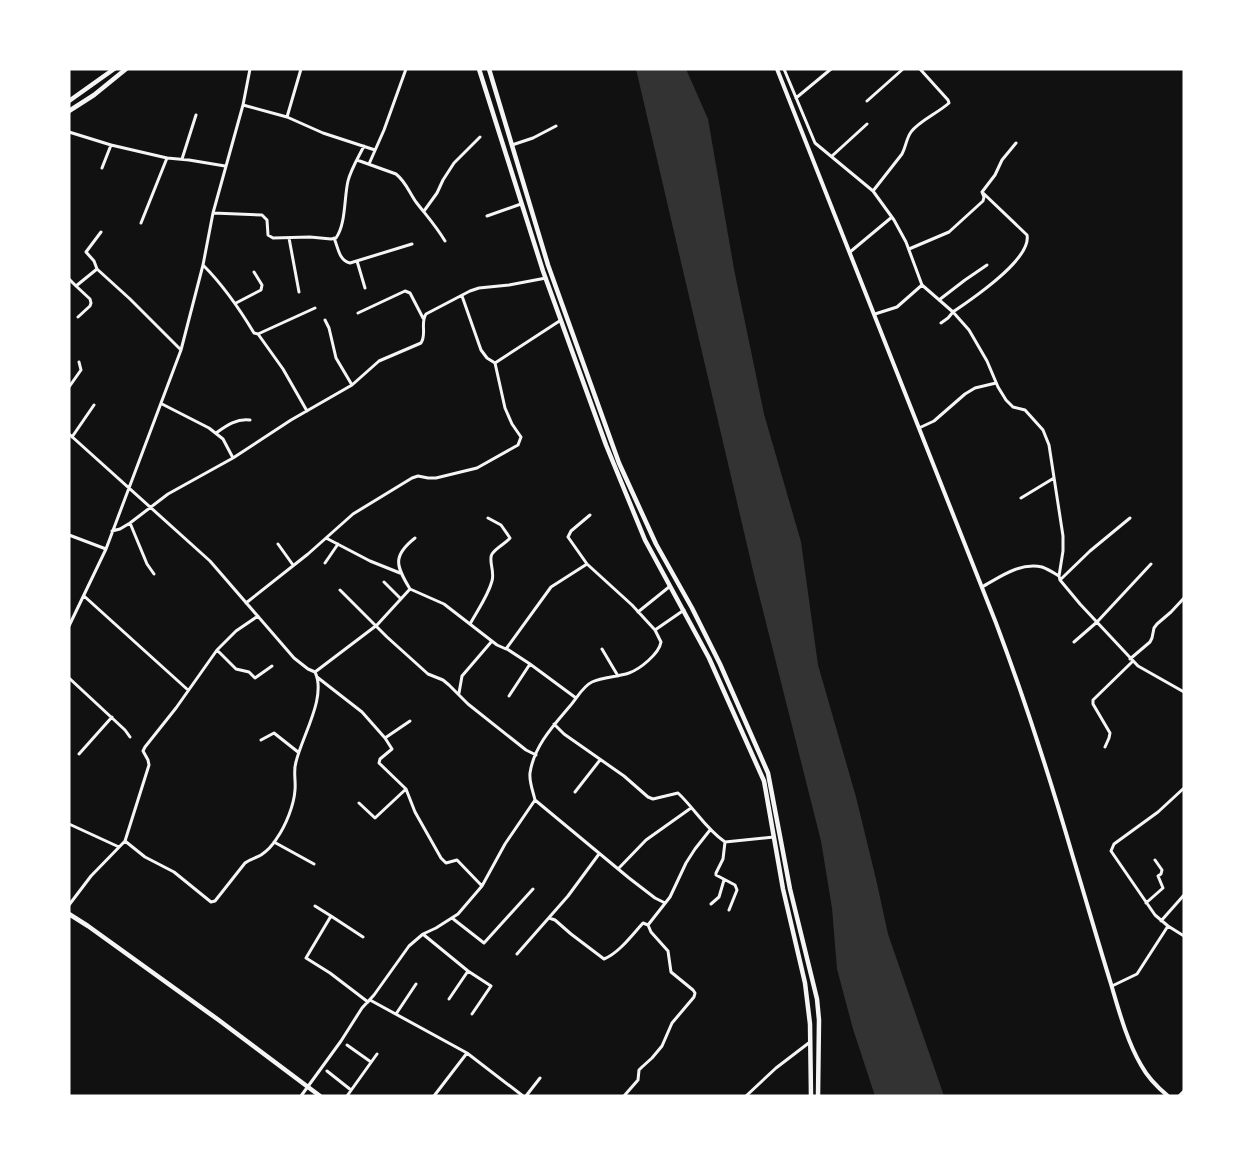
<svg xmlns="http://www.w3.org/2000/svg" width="1253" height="1165" font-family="'Alegreya Sans',sans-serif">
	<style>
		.water { fill: #333 }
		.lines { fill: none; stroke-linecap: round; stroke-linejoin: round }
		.minor { stroke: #f5f5f5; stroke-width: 3 }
		.tertiary { stroke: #f5f5f5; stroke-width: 4 }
		.secondary { stroke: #f5f5f5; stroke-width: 4.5 }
		.trunk { stroke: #f5f5f5; stroke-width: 4.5 }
	</style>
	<rect width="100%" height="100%" fill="#111"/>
	<!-- water -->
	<path class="water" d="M636,69H686L708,119L734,269L764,414L801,542L818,665L856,797L876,879L888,934L944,1096H875L853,1029L837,969L832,908L821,841L754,575Z"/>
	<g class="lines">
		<!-- minor -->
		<path class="minor" d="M784,69L815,143L873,191L894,220L906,242L922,285L953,312L969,330L987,361L998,387L1006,400L1013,407L1025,410L1043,430L1049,445L1063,536V551L1059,576L1060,580L1080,604L1138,666L1184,692
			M796,98L831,69
			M867,101L903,69
			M243,105L287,117L323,133L375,150
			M287,117L301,69
			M69,132L111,145L167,158L189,160L225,166
			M512,145L533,138L556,126
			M832,156L867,124
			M182,159L196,115
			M357,160L396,174C406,182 409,192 416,202C426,215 436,226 445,241
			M369,164L384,130L406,69
			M102,168L111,145
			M873,191L902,154C906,147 906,139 911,132C919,121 938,113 949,103L948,100L920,69
			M424,211L437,193L443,180L454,163L480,137
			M213,213L262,215L267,220L268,235L273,238L310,237L331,239L336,238C346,224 344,198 348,181C351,169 358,158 364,146
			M487,216L521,204
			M141,223L167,158
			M289,238L299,292
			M334,238C338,247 339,261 350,263L412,244
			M909,249L949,232L983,201L984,197L982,192L995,175L1002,160L1016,143
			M850,252L892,217
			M357,261L365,288
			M203,265C223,285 239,308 254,333L258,334L283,369L307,411
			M97,269L94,261L86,252L101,232
			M69,279L76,286L97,269L130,299L181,350
			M76,286L90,299L91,303L90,306L78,317
			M939,300L965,280L987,265
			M236,303L261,290L262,285L254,272
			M358,313L405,291L410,293L423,318
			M875,314L897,307L922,285
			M325,320L329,328L336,358L352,385
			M941,323L948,318L953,312C972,299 1032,259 1027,235L982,192
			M258,334L315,308
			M495,363L561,320
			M69,387L81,370L79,362
			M162,404L209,428L223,439L233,458
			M919,428L934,421L965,394L975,388L996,383
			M216,433C226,426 237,418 250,420
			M69,434L210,561L294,658L308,669L315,672L377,625L410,589C396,566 392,556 415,538
			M72,437L94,405
			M1021,498L1054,478
			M590,515L571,531L568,537L587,564L632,605L655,630
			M130,523L147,564L154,574
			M112,531L120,529L130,523L168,494L233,458L291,420L352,385L379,361L421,343C427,334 420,323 426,314L470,291L479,288L509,285L546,278
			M69,535L106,549
			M326,538L370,561L400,573
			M278,544L293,565
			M325,563L338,544
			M1060,580L1090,551L1130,518
			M384,582L401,599
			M982,587C1000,577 1020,562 1042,567C1048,569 1054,573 1059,576
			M410,589L444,604L497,645L506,649L551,587L587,564
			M340,590L387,637L428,674L443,680L449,685L468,704L526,750L536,755
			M84,596L188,690
			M246,603L308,554L353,514L412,478L418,476L428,478H436L477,468L518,445L521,437L512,424L505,408L495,363L487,358L481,350L462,296
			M638,612L669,587
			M470,624C477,611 488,596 492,581C495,571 488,560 492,554C497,547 505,544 510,538L501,525L488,518
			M69,626L106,549L181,350L203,265L213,213L243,105L250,69
			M1074,642L1097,622L1151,564
			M507,649L530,664L576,698
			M602,649L618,676
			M217,650L236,669L249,672L255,678L272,666
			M1130,659L1150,642L1152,638L1154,628L1157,624L1171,612L1184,598
			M317,677L362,712L385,738L392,749L380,759L379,763L406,789L415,812L441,858L446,863L457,860L482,886
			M69,678L125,730L130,737
			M459,693L462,676L492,641
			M509,696L530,664
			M554,724L564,734L624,776L648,797L653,799L678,793C695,809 705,828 725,842L774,837
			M385,738L410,721
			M261,740L274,733L298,752
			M1105,747L1109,738L1110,733L1093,704V700L1133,661
			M79,754L112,717
			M1184,788L1158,812L1114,844L1111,851L1155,915L1168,926L1184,936
			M575,792L600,760
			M535,800L629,878L655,898L665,903
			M359,803L375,818L406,789
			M69,824L119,847
			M125,841L145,857L174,872L211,902L215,901L245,863C250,859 256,858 261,855C267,851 274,843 277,838C286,825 294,805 295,790C296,780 293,771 296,762C302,736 327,697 315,672
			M274,842L314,864
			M725,842L723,859L716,873V875L735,885L737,890L729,910
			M618,869L646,840L691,808
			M1146,903L1163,888L1158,876L1161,874L1162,870L1155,860
			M711,904L719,897L724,880
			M69,905L91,876L125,841L149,765L148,760L143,751L145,747L176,708L217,650L236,631L258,616
			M315,906L331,916
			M452,918L484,943L533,889
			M549,918L555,920L571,934L604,959C619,953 632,935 643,923L648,925
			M1161,921L1184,895
			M424,935L468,971L491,986L472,1014
			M363,937L331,916L306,958L330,973L368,1002
			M517,954L568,896L599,854
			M1112,986L1137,974L1168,926
			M449,999L468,971
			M370,1000L467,1053L523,1096
			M396,1014L416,984
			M347,1045L371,1062
			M327,1071L351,1090
			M301,1096L341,1041L362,1008L374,995L409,946L423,934L436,928L458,914L482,886L505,844L535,800C533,791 529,782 530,773C534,746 553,726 570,706C577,698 583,686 592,682C603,677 617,677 629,673C640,669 659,654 661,642L655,630L684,610
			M347,1096L377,1054
			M434,1096L467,1053
			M526,1096L540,1078
			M624,1096L638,1080L639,1070L642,1067L652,1058L662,1046L672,1023L694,997L695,993L693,990L671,972L668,951L651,932L648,925L670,897L686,863L695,849L710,830
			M746,1096L776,1068L810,1042
			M1179,1096L1184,1091"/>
		<!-- tertiary -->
		<path class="tertiary" d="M777,69L996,623C1025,700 1050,778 1073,857C1086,900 1098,942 1111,984C1119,1011 1127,1041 1141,1065C1148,1078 1157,1087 1168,1096"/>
		<!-- secondary -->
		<path class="secondary" d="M69,914L88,926L220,1021L320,1096"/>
		<!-- trunk -->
		<path class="trunk" d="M479,69L543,271L606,445L645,540L709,658L764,781L783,889L805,983L810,1024L811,1096
			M489,69L548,265L619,463L656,544L692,608L720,664L768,773L790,889L817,999L819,1020L818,1096
			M69,101L114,69
			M69,111L94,95L126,69"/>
	</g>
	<!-- border -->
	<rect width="1253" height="1165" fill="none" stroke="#ffffff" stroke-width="141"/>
</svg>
